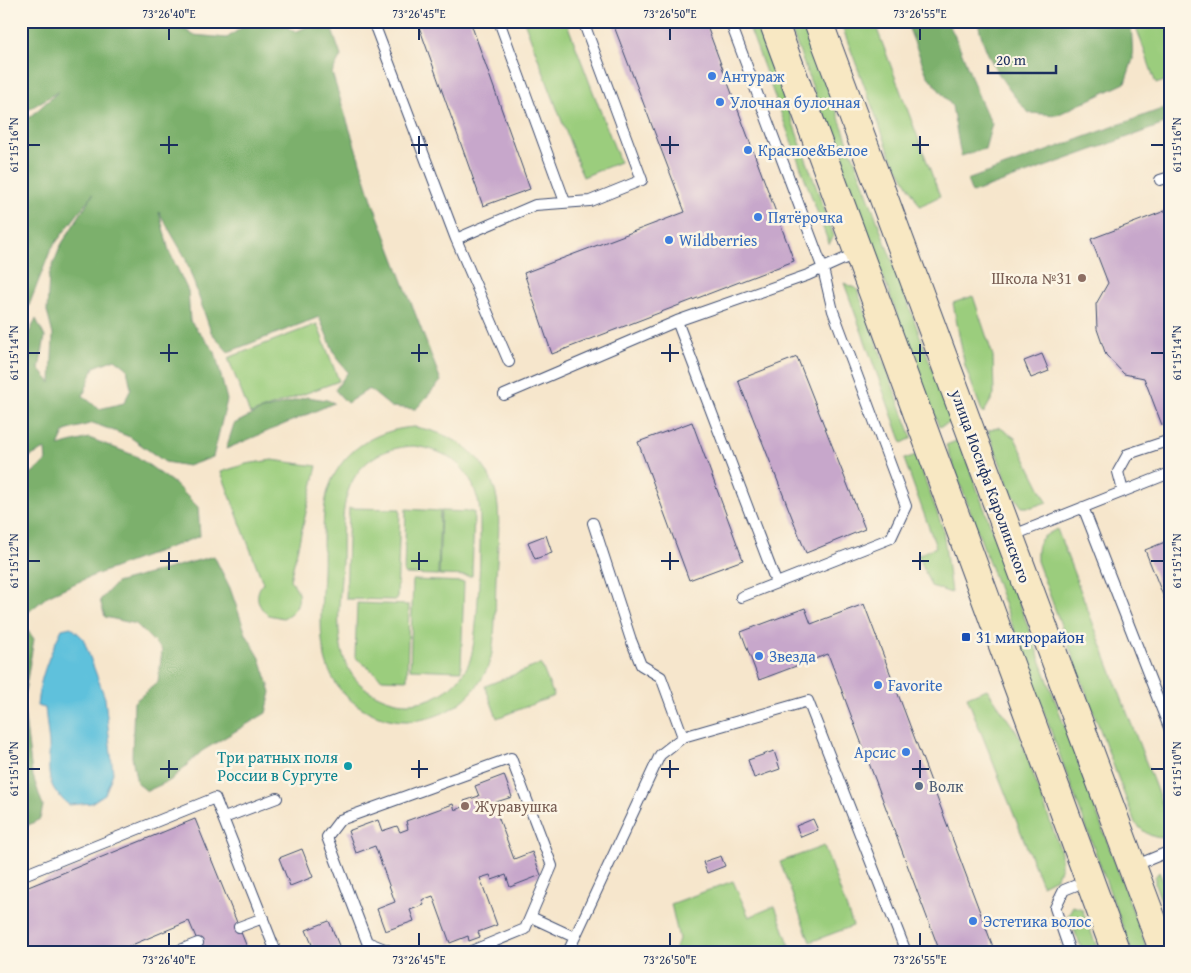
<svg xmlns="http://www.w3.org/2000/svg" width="1191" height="973" font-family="'Gentium Book Plus',serif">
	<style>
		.green { fill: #9bcd7d; stroke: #5b7e6e; fill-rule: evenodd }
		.forest { fill: #7cb06c; stroke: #4c7065; fill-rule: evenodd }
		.water { fill: #5ec1dc; stroke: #3c789d }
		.building { fill: #c7a7cb }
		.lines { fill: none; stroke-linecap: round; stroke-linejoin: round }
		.lane-casing { stroke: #3c4a6e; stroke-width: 12 }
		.secondary-casing { stroke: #3c4a6e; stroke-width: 30 }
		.lane { stroke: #fff; stroke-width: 10 }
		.secondary { stroke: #f8e8c3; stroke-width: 28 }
		.ticks { fill: none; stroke: #1b2f5e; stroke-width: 2 }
		.shop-dot { fill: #3f7fe0; stroke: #fcf5e5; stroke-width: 2 }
		.education-dot { fill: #8d6e63; stroke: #fcf5e5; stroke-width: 2 }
		.transit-dot { fill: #1a4fb4; stroke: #fcf5e5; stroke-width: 2 }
		.culture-dot { fill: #0f9aa8; stroke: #fcf5e5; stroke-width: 2 }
		.service-dot { fill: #5c6f8a; stroke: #fcf5e5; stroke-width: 2 }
		.labels { text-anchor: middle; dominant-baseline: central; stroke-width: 5; stroke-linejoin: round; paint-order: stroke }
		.shop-label { font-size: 16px; fill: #366cbe; stroke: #fcf5e5; text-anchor: start }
		.education-label { font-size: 16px; fill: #785e54; stroke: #fcf5e5; text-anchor: end }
		.street-label { font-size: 16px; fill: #1b2f5e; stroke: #fcf5e5 }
		.transit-label { font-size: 16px; fill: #164399; stroke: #fcf5e5; text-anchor: start }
		.culture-label { font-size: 16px; fill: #0d838f; stroke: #fcf5e5; text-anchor: end }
		.service-label { font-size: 16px; fill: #4e5e75; stroke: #fcf5e5; text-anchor: start }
		.neatline { fill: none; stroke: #1b2f5e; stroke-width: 2 }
		.ticks-label { font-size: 12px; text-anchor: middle; fill: #1b2f5e }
	</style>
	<rect width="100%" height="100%" fill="#fcf5e5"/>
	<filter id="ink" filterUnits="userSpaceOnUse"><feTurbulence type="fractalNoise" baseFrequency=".02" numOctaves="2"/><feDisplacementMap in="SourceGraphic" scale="10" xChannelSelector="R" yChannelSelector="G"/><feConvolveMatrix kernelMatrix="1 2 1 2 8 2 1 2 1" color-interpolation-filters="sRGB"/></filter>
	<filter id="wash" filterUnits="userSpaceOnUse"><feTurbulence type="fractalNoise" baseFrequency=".0096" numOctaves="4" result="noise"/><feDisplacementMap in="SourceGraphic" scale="20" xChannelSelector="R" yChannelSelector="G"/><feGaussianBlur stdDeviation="1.12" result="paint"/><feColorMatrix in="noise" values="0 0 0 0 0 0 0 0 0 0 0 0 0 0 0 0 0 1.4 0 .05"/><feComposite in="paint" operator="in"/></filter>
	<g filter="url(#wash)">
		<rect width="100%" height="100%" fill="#f6e6cc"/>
		<!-- green -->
		<path class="green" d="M524,21H566L620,162L583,177Z
			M747,21H756L834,236L829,244Z
			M788,21H803L952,422L939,427Z
			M840,21H874L940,196L920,206L890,154Z
			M1134,21H1170V79L1156,84Z
			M844,283L857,289L912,438L902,443Z
			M973,296L993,356L994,395L983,414L965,366L953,303Z
			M317,324L339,381L250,414L228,358Z
			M414,427C455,433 489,457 497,499C501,525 497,553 496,578C495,603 496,629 492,653C484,693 446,721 406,721C391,721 375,716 362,708C312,679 321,621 323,572C324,547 321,518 327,494C338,452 374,430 414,427ZM414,446C437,449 458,458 470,479C474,487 477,496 479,504C482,530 479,645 468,665C456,688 433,703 407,703C394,703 382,698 371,692C327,666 340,606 342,563C343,535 339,500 356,475C369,455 391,447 414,446Z
			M999,427L1015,438L1047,502L1032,507H1022L1011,492L988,431Z
			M959,440L1148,952H1132L946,445Z
			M916,455L943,529L951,593L931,586L918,555L936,547L904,459Z
			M272,460L317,466L290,580C304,594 300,610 283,618L268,615C257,606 254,594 263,583L221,472L246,464Z
			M349,508L400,509L397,600L346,599Z
			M406,509L440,511L438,575L404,574Z
			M441,511L474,512L472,576L439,575Z
			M1057,529L1170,825V837C1153,840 1146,834 1135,823L1037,561C1036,540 1040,538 1057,529Z
			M413,580L464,582L461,671L410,669Z
			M357,603L409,605L407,680L382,679L355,657Z
			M541,664L554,696L497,718L485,686Z
			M987,689L1020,737L1061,852V868L1056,878L1042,885L967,697Z
			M824,846L853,926L810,942L780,862Z
			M1159,872L1170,898V924L1155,884V877Z
			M733,881L749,917L775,906L792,952H674L679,939L671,904Z
			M1073,906L1082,909L1099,952H1083L1068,915Z"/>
		<!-- forest -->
		<path class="forest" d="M21,21H173L193,35L227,38L251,21H277L295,32L320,21H329L341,56L332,73L373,203L441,381L416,409L391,407L369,389L347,403L335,390L348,372L337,359L319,317L228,352L211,332L185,257L159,212L169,251L188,291L190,321L215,352L227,400L213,457L188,466L165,462L130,437L93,423L65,431L58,446L89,438L136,456L175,484L198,507L200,536L87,578L49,595L21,618V475H29L46,462L45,449L27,458L21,457V125L59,91L21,114ZM93,194L61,245L49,275L47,311L53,335L51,383L39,369L45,337L36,319L25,341L28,308L51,249ZM115,359L127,368L131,389L124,403L99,409L83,396L94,367Z
			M906,21H947C966,54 973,91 992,124L985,149L961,156L952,106L927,75Z
			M978,21H1131L1133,59L1125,83L1057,115L1029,113C1005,87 984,57 978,21Z
			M1170,106V122L972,193L967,180Z
			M307,397L327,400L334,403L226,449L234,424L259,411Z
			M214,556L230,588L246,634L260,658L271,692L266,713L202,751L171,780L147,791L137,783L132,757L134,702L158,682L162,650L136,624L105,617L100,600L116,583Z
			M21,621L34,639L23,703L32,773L43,806L40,819L21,829Z"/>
		<!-- water -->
		<path class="water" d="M71,627L83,638L105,698L113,773L105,794L91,803L69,805C43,784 50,772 49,744C48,732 46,720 45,708L37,706C39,679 50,653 62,629Z"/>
		<g id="blocks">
			<!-- building -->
			<path class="building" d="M417,21H470L530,189L483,206Z
				M612,21H705L794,261L552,354L524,273L685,212Z
				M1170,209V422L1162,425L1144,378L1124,374L1106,355L1097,329L1096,304L1108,283L1091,239Z
				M1042,354L1049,371L1031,378L1024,361Z
				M797,357L865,529L806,553L738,380Z
				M692,422L743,560L689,580L638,442Z
				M546,535L552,553L535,559L528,542Z
				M1170,540V613L1145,550Z
				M864,604L918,747L995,952H940L828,654L759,680L741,632L805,608L811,624Z
				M774,751L780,769L754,778L748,760Z
				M504,775L512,797L493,803L514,859L532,852L541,875L510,887L506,875L492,880L490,875L480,878L497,925L478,932L480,937L469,941L468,936L450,943L433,896L422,900L424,905L410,910L414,921L385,931L377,909L395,902L375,846L356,853L348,831L378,820L382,831L397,826L400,832L408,829L406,821L453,804L455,810L466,806L464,801L479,796L475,786Z
				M195,819L249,952H202L189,921L115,952H21V890Z
				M813,819L818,830L801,837L796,826Z
				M302,849L313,877L290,886L279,858Z
				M721,856L725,866L707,873L703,862Z
				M329,921L340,948L332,952H315L306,930Z"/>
		</g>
	</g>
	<g filter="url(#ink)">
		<use href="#blocks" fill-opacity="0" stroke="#3c4a6e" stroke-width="1"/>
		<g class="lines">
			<defs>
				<path id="lane" d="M373,21L456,239L509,362
					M499,21L565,202
					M730,21L823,269L833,311L906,506L891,538L741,597
					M1160,180L1170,177
					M456,239L535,205L590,201L642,180L583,21
					M677,321L776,582
					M504,395L677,321L808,275L857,253
					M1123,491L1118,472L1128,454L1170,440
					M1083,507L1170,730
					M593,523L631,640L641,665L661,677L683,737
					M1011,536L1170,473
					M224,818L277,798
					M1134,866L1170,851
					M21,876L215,798L276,952
					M531,917L574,937
					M239,927L263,918
					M175,952L198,943
					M392,952L367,942L327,837L340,820L511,758L552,866L525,929L469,952
					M568,952L660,755L683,737L808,701L906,952
					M1070,952L1055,908L1064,890L1089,880"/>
				<path id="secondary" d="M773,21L1116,952
					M818,21L1164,952"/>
			</defs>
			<!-- lane casing -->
			<use href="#lane" class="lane-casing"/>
			<!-- secondary casing -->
			<use href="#secondary" class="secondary-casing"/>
			<!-- lane -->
			<use href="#lane" class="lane"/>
			<!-- secondary -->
			<use href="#secondary" class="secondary"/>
		</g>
	</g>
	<!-- ticks -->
	<path class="ticks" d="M169,28V40M419,28V40M670,28V40M920,28V40M169,136V154M419,136V154M670,136V154M920,136V154M28,145H40M160,145H178M411,145H428M661,145H679M912,145H929M1151,145H1164M169,344V362M419,344V362M670,344V362M920,344V362M28,353H40M160,353H178M411,353H428M661,353H679M912,353H929M1151,353H1164M169,552V570M419,552V570M670,552V570M920,552V570M28,561H40M160,561H178M411,561H428M661,561H679M912,561H929M1151,561H1164M169,760V778M419,760V778M670,760V778M920,760V778M28,769H40M160,769H178M411,769H428M661,769H679M912,769H929M1151,769H1164M169,933V946M419,933V946M670,933V946M920,933V946"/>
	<!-- markers -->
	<g class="shop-dot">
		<circle cx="712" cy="76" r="5"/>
		<circle cx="720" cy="102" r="5"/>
		<circle cx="748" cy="150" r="5"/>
		<circle cx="758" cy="217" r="5"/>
		<circle cx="669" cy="240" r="5"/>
		<circle cx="759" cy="656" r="5"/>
		<circle cx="878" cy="685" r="5"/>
		<circle cx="906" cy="752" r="5"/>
		<circle cx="973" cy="921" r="5"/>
	</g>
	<g class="education-dot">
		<circle cx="1082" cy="278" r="5"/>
		<circle cx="465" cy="806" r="5"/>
	</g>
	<rect class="transit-dot" x="961" y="632" width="10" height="10" rx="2.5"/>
	<circle class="culture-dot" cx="348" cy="766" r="5"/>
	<circle class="service-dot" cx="919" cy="786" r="5"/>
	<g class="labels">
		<!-- shop labels -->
		<g class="shop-label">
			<text x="722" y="76">Антураж</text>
			<text x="730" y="102">Улочная булочная</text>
			<text x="758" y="150">Красное&amp;Белое</text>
			<text x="768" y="217">Пятёрочка</text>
			<text x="679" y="240">Wildberries</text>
			<text x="769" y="656">Звезда</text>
			<text x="888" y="685">Favorite</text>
			<text x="896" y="752" text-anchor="end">Арсис</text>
			<text x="983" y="921">Эстетика волос</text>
		</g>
		<!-- education labels -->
		<g class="education-label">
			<text x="1072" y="278">Школа №31</text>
			<text x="475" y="806" text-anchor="start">Журавушка</text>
		</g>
		<!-- street labels -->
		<g class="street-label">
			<text transform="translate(991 486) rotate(70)">улица Иосифа Каролинского</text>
		</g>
		<!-- transit labels -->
		<g class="transit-label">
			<text x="976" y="637">31 микрорайон</text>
		</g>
		<!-- culture labels -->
		<g class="culture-label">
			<text x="338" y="757">Три ратных поля<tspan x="338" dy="18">России в Сургуте</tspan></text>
		</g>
		<!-- service labels -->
		<g class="service-label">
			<text x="929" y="786">Волк</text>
		</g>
	</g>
	<!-- margin -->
	<rect width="1191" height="973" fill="none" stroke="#fcf5e5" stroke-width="55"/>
	<!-- scale -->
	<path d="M988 65v8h68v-8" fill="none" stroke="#1b2f5e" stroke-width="2.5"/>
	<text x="996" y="65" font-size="15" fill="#1b2f5e" stroke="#fcf5e5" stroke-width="4" paint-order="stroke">20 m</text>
	<rect x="28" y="28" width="1136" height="918" class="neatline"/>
	<g class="ticks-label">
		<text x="169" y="18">73°26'40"E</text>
		<text x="419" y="18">73°26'45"E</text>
		<text x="670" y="18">73°26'50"E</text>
		<text x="920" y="18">73°26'55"E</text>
		<text transform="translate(14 145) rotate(-90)" y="4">61°15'16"N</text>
		<text transform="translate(1177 145) rotate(-90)" y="4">61°15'16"N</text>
		<text transform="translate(14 353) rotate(-90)" y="4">61°15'14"N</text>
		<text transform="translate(1177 353) rotate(-90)" y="4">61°15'14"N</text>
		<text transform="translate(14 561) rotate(-90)" y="4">61°15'12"N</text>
		<text transform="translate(1177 561) rotate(-90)" y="4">61°15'12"N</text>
		<text transform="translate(14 769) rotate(-90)" y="4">61°15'10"N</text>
		<text transform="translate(1177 769) rotate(-90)" y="4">61°15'10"N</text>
		<text x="169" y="964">73°26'40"E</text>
		<text x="419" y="964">73°26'45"E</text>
		<text x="670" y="964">73°26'50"E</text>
		<text x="920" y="964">73°26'55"E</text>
	</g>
</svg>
